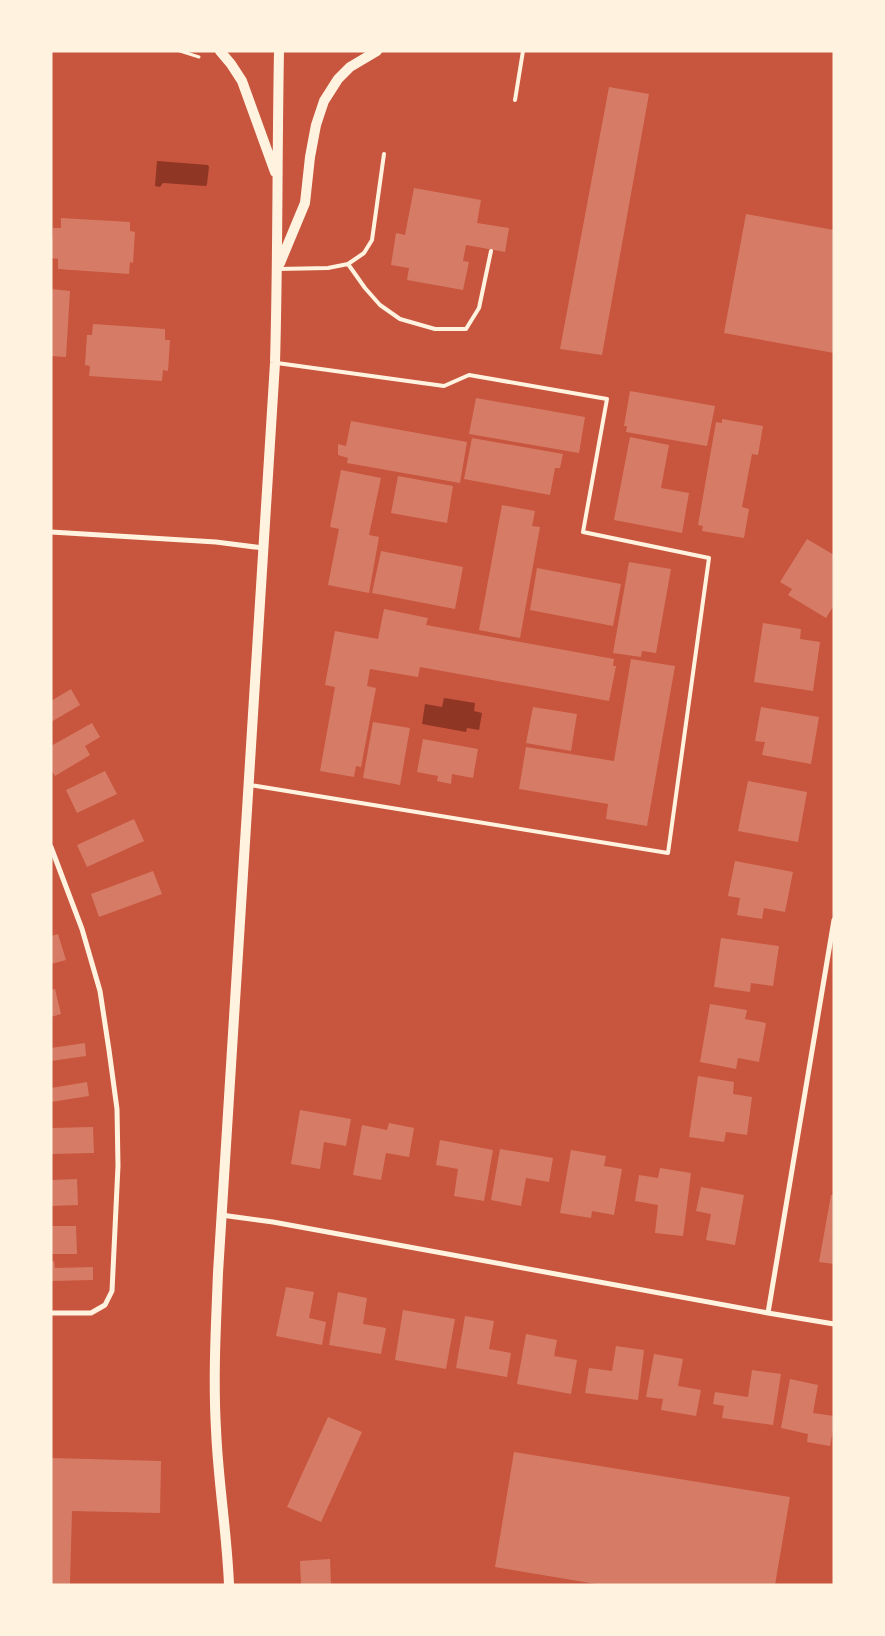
<svg xmlns="http://www.w3.org/2000/svg" width="885" height="1636" font-family="'Open Sans',sans-serif">
	<style>
		.water { fill: #8f3625 }
		.building { fill: #d67c66 }
		.lines { fill: none; stroke-linecap: round; stroke-linejoin: round }
		.path { stroke: #fff3e0; stroke-width: 3 }
		.service { stroke: #fff3e0; stroke-width: 4 }
		.minor { stroke: #fff3e0; stroke-width: 5 }
		.secondary { stroke: #fff3e0; stroke-width: 10 }
	</style>
	<rect width="100%" height="100%" fill="#c8553d"/>
	<!-- water -->
	<path class="water" d="M157,161L208,165L209,167L207,184L206,186L163,183L160,187L155,186Z
		M444,698L475,703L474,711L482,713L479,730L467,728L466,732L422,724L425,704L442,707Z"/>
	<!-- building -->
	<path class="building" d="M609,87L649,94L602,355L560,349Z
		M414,188L481,200L477,223L509,228L505,252L466,245L463,261L469,262L463,290L407,280L409,268L391,265L396,233L405,235Z
		M746,214L834,230V353L724,333Z
		M61,218L130,222V231L135,232L133,263L130,262L129,274L58,269V259L51,258L53,228H61Z
		M51,289L70,291L66,357L51,356Z
		M93,324L165,329V340H170L168,371L163,370L162,381L89,376L90,366L85,365L87,335H92Z
		M630,391L715,406L707,446L626,432L627,426H624Z
		M476,398L585,417L579,453L469,434Z
		M722,419L763,426L758,455L752,454L742,507L749,509L744,538L702,531L703,526L698,525L716,422L722,423Z
		M351,421L467,442L460,483L347,463L348,458L338,455V444L346,446Z
		M630,437L669,445L661,488L689,493L682,533L614,520Z
		M472,438L563,454L560,468H555L550,495L464,479Z
		M341,470L381,478L369,535L379,537L369,593L328,585L339,529L330,527Z
		M398,476L453,486L447,523L391,513Z
		M502,505L535,511L532,526L540,527L520,638L479,630Z
		M807,539L834,555V605L826,618L788,595L792,589L780,582Z
		M381,551L463,567L455,609L372,593Z
		M629,562L671,569L656,653L642,651L641,657L613,653Z
		M537,568L621,584L613,626L530,610Z
		M384,609L428,618L426,625L614,659L613,666H616L609,701L420,667L418,677L370,669L367,686L376,688L361,767L356,766L354,777L320,771L335,687L325,685L335,631L378,639Z
		M763,623L801,629L800,639L820,642L813,691L754,682Z
		M631,659L675,666L647,826L606,819L608,804L519,789L526,747L614,761Z
		M71,689L80,705L51,722V701Z
		M533,707L577,714L571,751L526,743Z
		M761,707L819,717L811,764L762,755L765,742L755,741Z
		M373,722L410,728L400,785L363,778Z
		M92,723L100,737L85,746L90,755L55,776L51,770V746Z
		M423,739L478,749L473,778L452,774L451,784L437,781L438,776L417,772Z
		M105,771L117,794L77,813L66,790Z
		M748,781L807,792L798,842L738,831Z
		M134,819L144,841L87,867L77,845Z
		M735,861L793,872L785,912L764,908L762,919L737,915L740,898L728,896Z
		M153,871L162,894L99,917L91,894Z
		M58,934L66,960L51,964V936Z
		M721,938L779,946L773,986L751,983L750,992L714,987Z
		M55,989L61,1014L51,1017V990Z
		M710,1004L747,1010L745,1019L766,1023L759,1062L738,1058L736,1069L700,1062Z
		M85,1043L86,1056L51,1061V1048Z
		M698,1076L734,1082L733,1094L752,1097L747,1135L726,1132L724,1142L689,1137Z
		M87,1082L89,1096L51,1102V1088Z
		M300,1110L351,1119L346,1146L324,1142L320,1169L291,1164Z
		M389,1123L414,1128L409,1157L386,1153L381,1180L353,1175L362,1125L387,1130Z
		M93,1127L94,1153L51,1154V1128Z
		M440,1140L493,1150L484,1201L454,1196L458,1169L436,1165Z
		M500,1149L553,1158L549,1182L526,1178L521,1206L491,1200Z
		M571,1150L606,1156L604,1166L622,1169L614,1215L592,1211L591,1218L560,1213Z
		M660,1168L691,1173L683,1236L655,1233L658,1205L635,1201L639,1175L658,1178Z
		M77,1179L78,1205L51,1206V1180Z
		M701,1187L744,1195L735,1245L706,1240L711,1214L696,1211Z
		M831,1195H834V1264L819,1262Z
		M51,1226H76L77,1254H51Z
		M51,1261H54L55,1268L93,1267V1280L51,1281Z
		M286,1287L314,1292L309,1318L326,1322L322,1345L276,1336Z
		M338,1292L367,1298L363,1324L386,1328L381,1354L329,1345Z
		M403,1310L455,1319L446,1369L395,1360Z
		M465,1316L494,1321L489,1349L511,1353L507,1377L456,1368Z
		M526,1334L557,1340L554,1356L577,1360L571,1394L517,1384Z
		M616,1346L644,1350L638,1400L585,1393L589,1368L612,1371Z
		M654,1354L683,1359L678,1386L701,1390L696,1416L661,1410L663,1399L646,1397Z
		M752,1370L781,1374L773,1425L722,1418L724,1406L713,1404L715,1392L748,1397Z
		M790,1379L818,1385L813,1413L834,1416V1425L830,1446L807,1442L808,1434L781,1428Z
		M328,1417L362,1432L321,1522L287,1507Z
		M514,1452L790,1497L775,1585H602L495,1567Z
		M51,1458L161,1461L160,1513L72,1511L70,1584H51Z
		M330,1559L331,1585H301L300,1561Z"/>
	<g class="lines">
		<!-- path -->
		<path class="path" d="M180,51L199,57"/>
		<!-- service -->
		<path class="service" d="M515,100L523,51
			M348,264L365,288L380,305L400,319L435,329H466L479,308L491,251
			M278,269L328,268L348,264L364,253L372,240L384,154
			M250,785L668,853L709,558L583,532L607,399L469,375L444,386L277,363"/>
		<!-- minor -->
		<path class="minor" d="M51,532L216,542L263,548
			M51,847L82,929L100,991L109,1050L117,1109L118,1166L112,1291L105,1305L91,1313H51
			M221,1215L273,1222L768,1313L834,1324
			M768,1313L834,920"/>
		<!-- secondary -->
		<path class="secondary" d="M220,51L231,64L242,81L275,172
			M280,263L305,203L310,157L316,125L324,101L338,79L350,67L377,51
			M229,1585C227,1533 218,1481 216,1429C213,1377 216,1325 218,1273L275,363C278,259 277,155 279,51"/>
	</g>
	<!-- border -->
	<rect width="885" height="1636" fill="none" stroke="#fff3e0" stroke-width="105"/>
</svg>
